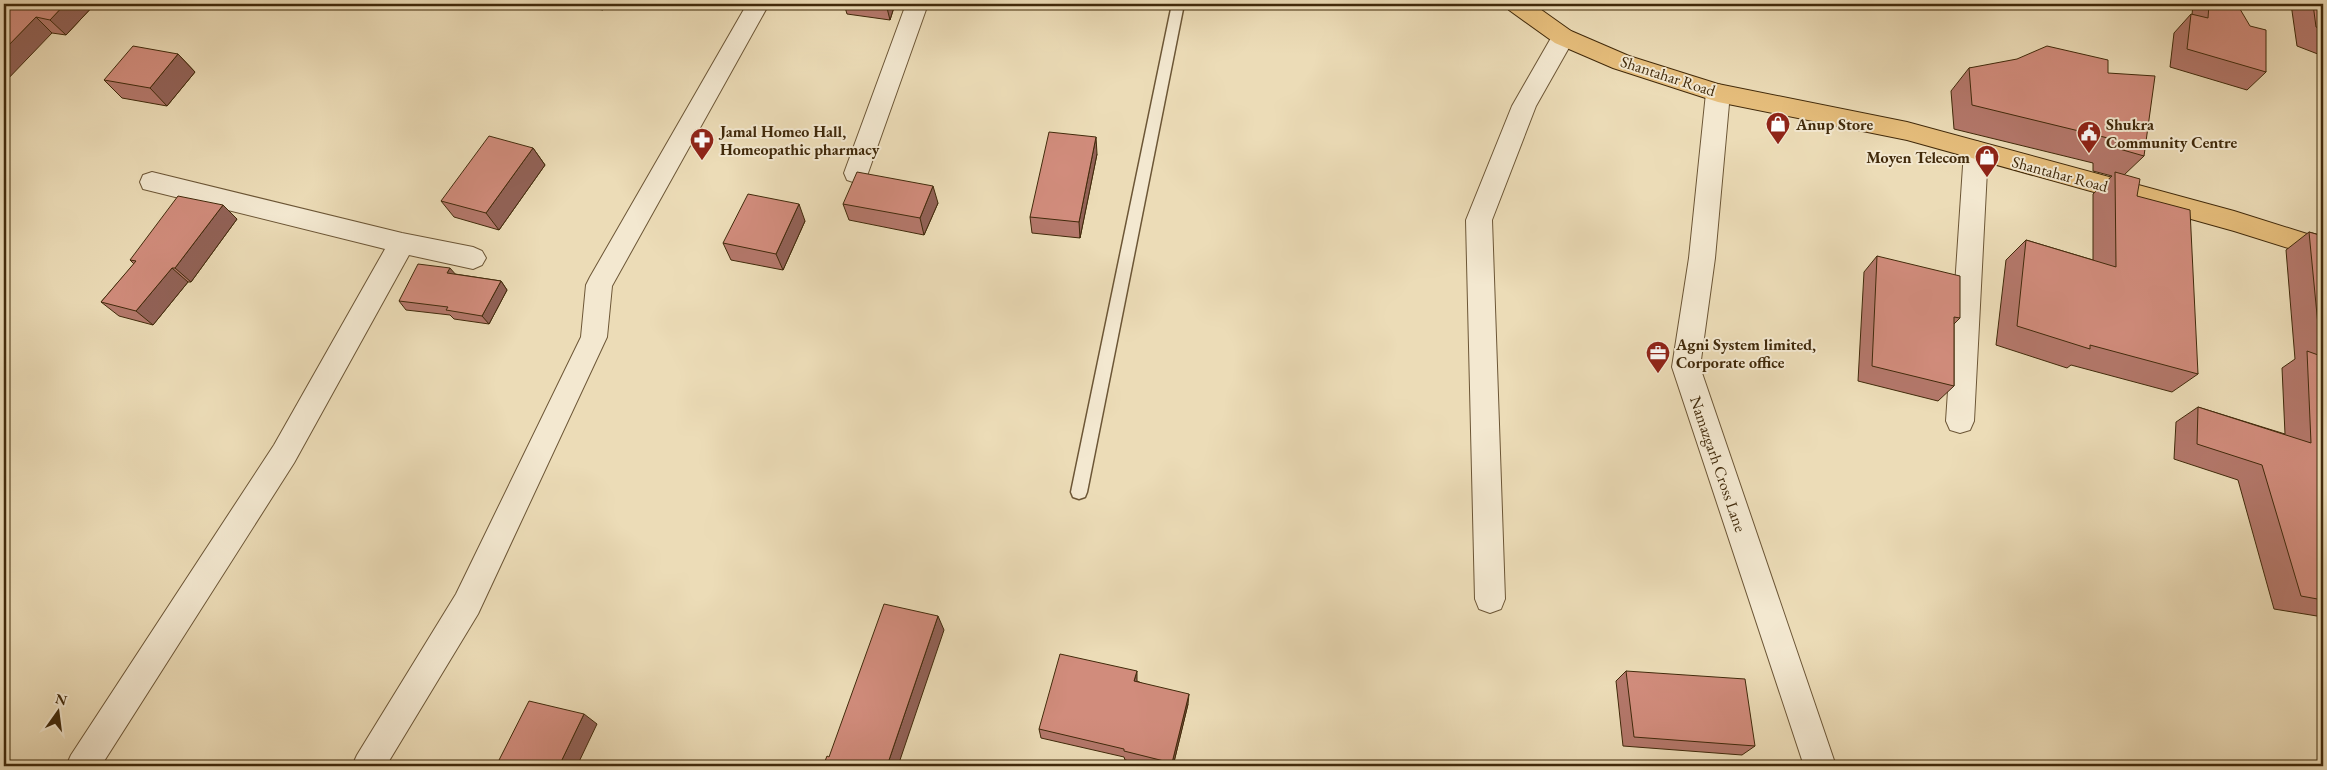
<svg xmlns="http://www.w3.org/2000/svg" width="2327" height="770" font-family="'EB Garamond',serif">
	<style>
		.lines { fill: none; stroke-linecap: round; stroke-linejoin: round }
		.lane-casing { stroke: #6c5636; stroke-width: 3 }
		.street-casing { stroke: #6c5636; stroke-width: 2 }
		.primary-casing { stroke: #412a0b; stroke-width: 2 }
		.lane { fill: #f3e8d0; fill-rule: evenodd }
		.street { fill: #f3e8d0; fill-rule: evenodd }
		.primary { fill: #e6be7c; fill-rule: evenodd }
		.wall { fill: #b4786b; stroke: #412a0b }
		.shaded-wall { fill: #926257; stroke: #412a0b }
		.building { fill: #d18c7c; stroke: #412a0b }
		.labels { text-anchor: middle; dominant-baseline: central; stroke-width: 4; stroke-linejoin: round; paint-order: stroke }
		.street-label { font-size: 16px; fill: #412a0b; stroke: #f3e8d0 }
		.poi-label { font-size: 16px; font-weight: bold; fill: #412a0b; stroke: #f3e8d0; text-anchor: start }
	</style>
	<rect width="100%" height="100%" fill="#ecdcb7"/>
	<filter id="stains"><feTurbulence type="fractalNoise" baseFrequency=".004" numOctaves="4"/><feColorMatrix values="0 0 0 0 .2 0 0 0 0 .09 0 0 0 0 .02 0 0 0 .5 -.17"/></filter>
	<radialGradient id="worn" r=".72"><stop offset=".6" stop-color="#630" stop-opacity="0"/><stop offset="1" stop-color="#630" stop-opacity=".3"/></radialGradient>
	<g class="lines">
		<defs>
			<path id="lane" d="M1172,4H1184L1087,492L1085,497L1079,499L1073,497L1071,492Z"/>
			<path id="street" d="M747,4H769L612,286L607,337L478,614L386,766H352L357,755L456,594L581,337L586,285L590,277Z
				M906,4H928L868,173L865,180L856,183L847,180L844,173Z
				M1563,29L1571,31L1575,37L1536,106L1492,220L1505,599L1501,609L1490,613L1479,609L1475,599L1466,220L1512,106L1555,31Z
				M1718,84L1726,87L1730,93L1715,258L1700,367L1836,766H1804L1672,367L1689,258L1706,93L1710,87Z
				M1976,141L1985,144L1988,151L1974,421L1970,430L1960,433L1950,430L1946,421L1964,151L1967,144Z
				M152,172L402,233L473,247L482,251L486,258L482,265L473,269L409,255L294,463L101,766H66L71,755L274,445L385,249L143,189L140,182L143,175Z"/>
			<path id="primary" d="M1506,4H1533L1571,31L1629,56L1718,84L1907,122L2234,211L2323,239V259L2234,231L1907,140L1718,102L1613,68L1555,43L1509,10Z"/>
		</defs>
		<!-- lane casing -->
		<use href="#lane" class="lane-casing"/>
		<!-- street casing -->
		<use href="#street" class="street-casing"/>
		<!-- primary casing -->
		<use href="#primary" class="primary-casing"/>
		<!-- lane -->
		<use href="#lane" class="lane"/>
		<!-- street -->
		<use href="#street" class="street"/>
		<!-- primary -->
		<use href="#primary" class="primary"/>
	</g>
	<!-- wall -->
	<path class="wall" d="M4,4H95L66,35L52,33Z
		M568,4H607L603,10Z
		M844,4H895L890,20L847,14Z
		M2193,4H2237L2266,72L2247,90L2170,67L2174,33L2191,14L2192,15Z
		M2291,4H2323V56L2297,46Z
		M178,54L195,72L167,106L122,98L104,80Z
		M1969,68L2108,73L2144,156L2124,175L2137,196L2198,374L2172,392L2071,365L2067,368L1996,345L2006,260L2026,240L2093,260V194L2112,176L2093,171V163L1954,129L1951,91Z
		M533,148L545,165L499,230L454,217L441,201Z
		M1097,154L1080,238L1032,233L1030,217Z
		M938,203L924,235L849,220L843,204Z
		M237,219L191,282H188L153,325L119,316L101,302L134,264L130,260Z
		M805,221L783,270L731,260L723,243Z
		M2309,232L2323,236V617L2274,609L2238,480L2174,459L2176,422L2198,407L2285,434L2282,368L2295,359L2286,250Z
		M1877,256L1960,318L1954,324V386L1938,401L1858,381L1864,272Z
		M455,274L501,281L507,290L489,324L454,319L450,315L406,310L399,301Z
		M1626,671L1755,746L1742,755L1623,746L1616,681Z
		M1137,681L1188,704L1173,766H1151L1125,760L1124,757L1041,738L1039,729Z"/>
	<!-- shaded-wall -->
	<path class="shaded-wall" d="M65,4H95L66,35L50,20Z
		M600,4H607L603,10Z
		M886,4H895L890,20Z
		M36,17L52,33L4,83V50Z
		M178,54L195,72L167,106L150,88Z
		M1096,137L1097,154L1080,238L1079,222Z
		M533,148L545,165L499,230L486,213Z
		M933,186L938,203L924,235L920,218Z
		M799,204L805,221L783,270L776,254Z
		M223,205L237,219L191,282L175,268Z
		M172,268L188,282L153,325L136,311Z
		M450,268L457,276L447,273Z
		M501,281L507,290L489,324L482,316Z
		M938,616L944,630L898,766H887Z
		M1137,671V681L1135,691L1134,681Z
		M1189,694L1188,704L1173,766H1172V763Z
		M584,714L597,724L577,766H559Z"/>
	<!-- building -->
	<path class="building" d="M4,4H65L50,20L36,17L4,50Z
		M2209,4H2237L2250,26L2266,30V72L2187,49L2191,14L2208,18Z
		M2313,4H2323V30L2316,27Z
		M133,46L178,54L150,88L104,80Z
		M2047,46L2108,60V73L2155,76L2144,156L2116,148V140L1972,105L1969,68L2017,59Z
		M1049,132L1096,137L1079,222L1030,217Z
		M489,136L533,148L486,213L441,201Z
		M857,172L933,186L920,218L843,204Z
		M2115,172L2140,179L2137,196L2190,210L2198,374L2090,345V349L2017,326L2026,240L2116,267Z
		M748,194L799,204L776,254L723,243Z
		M178,196L223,205L175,268H172L136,311L101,302L136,261L130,260Z
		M2309,232L2323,236V505L2320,504L2323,515V600L2301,596L2262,465L2197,444L2198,407L2311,443L2307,351L2321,356Z
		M1877,256L1960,276V318L1954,317V386L1872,366Z
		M418,264L450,268L447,273L501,281L482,316L446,310L448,307L399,301Z
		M884,604L938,616L887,766H823L827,756L829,757Z
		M1060,654L1137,671L1134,681L1189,694L1172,763L1124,751V749L1039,729Z
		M1626,671L1745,679L1755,746L1634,737Z
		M529,701L584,714L559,766H496Z"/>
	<!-- icons -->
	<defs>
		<symbol id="shop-pin" viewBox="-11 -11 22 30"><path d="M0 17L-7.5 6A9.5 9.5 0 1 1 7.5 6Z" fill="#8f2418" stroke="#f3e8d0"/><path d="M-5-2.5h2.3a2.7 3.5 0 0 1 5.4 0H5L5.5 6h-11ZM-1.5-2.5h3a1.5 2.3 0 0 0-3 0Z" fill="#fff"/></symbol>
		<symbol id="civic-pin" viewBox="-11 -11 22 30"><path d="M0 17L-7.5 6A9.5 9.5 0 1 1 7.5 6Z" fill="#8f2418" stroke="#f3e8d0"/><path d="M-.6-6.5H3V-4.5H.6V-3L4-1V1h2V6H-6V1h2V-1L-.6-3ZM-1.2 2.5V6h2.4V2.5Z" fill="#fff"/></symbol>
		<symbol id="pharmacy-pin" viewBox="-11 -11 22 30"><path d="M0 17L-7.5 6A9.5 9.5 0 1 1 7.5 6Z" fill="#8f2418" stroke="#f3e8d0"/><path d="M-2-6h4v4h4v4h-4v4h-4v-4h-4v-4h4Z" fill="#fff"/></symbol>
		<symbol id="office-pin" viewBox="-11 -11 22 30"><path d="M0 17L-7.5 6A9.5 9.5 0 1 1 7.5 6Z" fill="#8f2418" stroke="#f3e8d0"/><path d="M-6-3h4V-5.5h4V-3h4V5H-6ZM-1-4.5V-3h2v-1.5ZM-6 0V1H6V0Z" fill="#fff"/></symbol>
	</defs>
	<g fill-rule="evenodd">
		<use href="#shop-pin" x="1764" y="110" width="28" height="38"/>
		<use href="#civic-pin" x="2075" y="119" width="28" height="38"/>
		<use href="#pharmacy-pin" x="688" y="126" width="28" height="38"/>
		<use href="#shop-pin" x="1973" y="143" width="28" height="38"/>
		<use href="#office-pin" x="1644" y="339" width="28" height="38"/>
	</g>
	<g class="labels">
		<!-- street labels -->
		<g class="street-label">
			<text transform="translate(1668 76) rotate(18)">Shantahar Road</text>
			<text transform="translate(2060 174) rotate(15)">Shantahar Road</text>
			<text transform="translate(1718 464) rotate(71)">Namazgarh Cross Lane</text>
		</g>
		<!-- poi labels -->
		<g class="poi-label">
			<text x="1796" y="124">Anup Store</text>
			<text x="2106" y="124">Shukra<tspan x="2106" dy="18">Community Centre</tspan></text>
			<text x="720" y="131">Jamal Homeo Hall,<tspan x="720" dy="18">Homeopathic pharmacy</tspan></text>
			<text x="1970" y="157" text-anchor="end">Moyen Telecom</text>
			<text x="1676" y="344">Agni System limited,<tspan x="1676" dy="18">Corporate office</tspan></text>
		</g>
	</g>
	<!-- margin -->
	<rect width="2327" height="770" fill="none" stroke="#ecdcb7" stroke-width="20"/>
	<rect x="5" y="5" width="2317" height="760" fill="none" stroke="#412a0b" stroke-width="2.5"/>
	<rect x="10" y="10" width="2307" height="750" fill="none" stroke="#412a0b"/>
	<!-- north arrow -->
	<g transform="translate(58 712) rotate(14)" stroke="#f3e8d0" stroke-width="4" paint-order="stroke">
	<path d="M0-4L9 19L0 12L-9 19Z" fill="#412a0b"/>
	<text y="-8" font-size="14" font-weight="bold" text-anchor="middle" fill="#412a0b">N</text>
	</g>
	<rect width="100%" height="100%" filter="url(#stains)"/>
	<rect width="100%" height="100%" fill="url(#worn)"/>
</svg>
